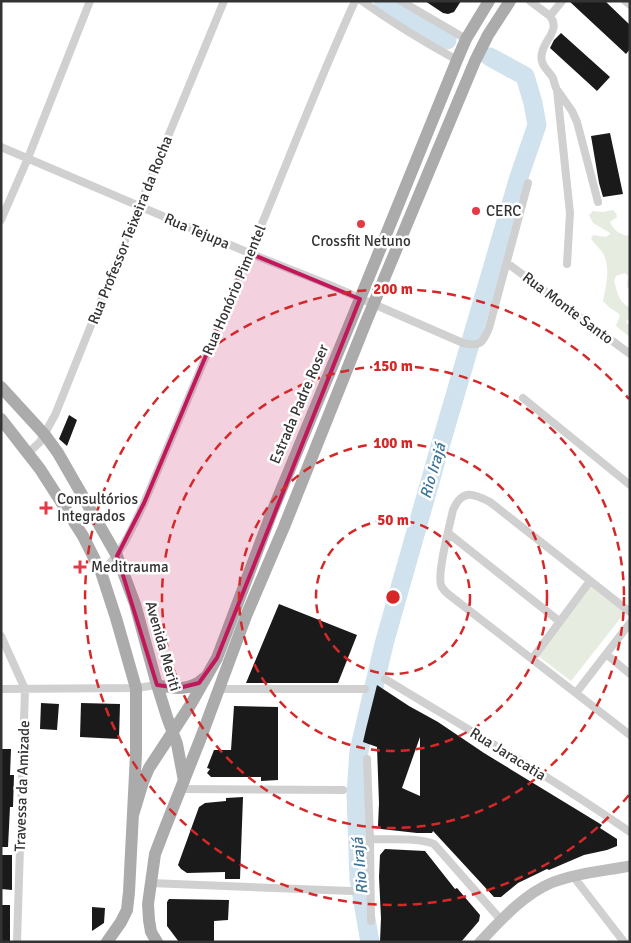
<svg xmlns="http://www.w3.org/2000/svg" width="631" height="943" font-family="Signika,sans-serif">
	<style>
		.green { fill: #e6ecdf }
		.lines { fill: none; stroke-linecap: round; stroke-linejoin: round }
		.river { stroke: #cfe2ee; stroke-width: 19 }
		.building { fill: #1a1a1a; fill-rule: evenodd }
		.street { stroke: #d0d0d0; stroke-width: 8 }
		.secondary { stroke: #bdbdbd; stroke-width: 11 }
		.primary { stroke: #ababab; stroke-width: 12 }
		.marked { fill: #c2185b; fill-opacity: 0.2; stroke: #c2185b; stroke-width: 4; stroke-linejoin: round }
		.ring { fill: none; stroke: #d62828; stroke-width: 2.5; stroke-dasharray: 9 6 }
		.poi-dot { fill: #e63946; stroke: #fff; stroke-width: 2 }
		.labels { text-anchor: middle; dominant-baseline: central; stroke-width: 5; stroke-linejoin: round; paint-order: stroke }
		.poi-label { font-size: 15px; fill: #333; stroke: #fff; text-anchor: start }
		.street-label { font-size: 15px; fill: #333; stroke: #fff }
		.water-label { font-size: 16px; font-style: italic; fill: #3f7597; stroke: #fff }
		.centre { fill: #d62828; stroke: #fff; stroke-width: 2.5 }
		.ring-label { font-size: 15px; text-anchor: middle; font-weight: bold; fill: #d62828; stroke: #fff; stroke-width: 5; stroke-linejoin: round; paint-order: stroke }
	</style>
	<rect width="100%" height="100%" fill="#fff"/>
	<!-- green -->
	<path class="green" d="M613,210L616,213L617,217L610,222C612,229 620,234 627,236L630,234V289L627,287L628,276L625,273L616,276L614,281C617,291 619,304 630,307V319L626,321L627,323L630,326V337L617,327L616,325L620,316L619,314L609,307L603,301C606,285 611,269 603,253C600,248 594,244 591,238L593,235L606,237L610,234V233L593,223L589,215L593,211L603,212Z
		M592,585L626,611L571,681L537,655Z"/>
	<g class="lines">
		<!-- river -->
		<path class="river" d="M383,1L447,40
			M370,942L359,879L356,794L359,751L384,644L439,450L519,177L537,125L533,103L525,76L490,57"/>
	</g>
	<!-- building -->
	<path class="building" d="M425,1H461L454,12L448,14L443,13Z
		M569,1H605L630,25V49L626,54Z
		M561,33L610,77L597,91L550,48L554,40Z
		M610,133L623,194L603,197L599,183L591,136Z
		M69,415L77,420L67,446L59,439Z
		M279,604L357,635L338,683H246Z
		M377,685L409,706L438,722L484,753L602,825L600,828L617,839V846L607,850L584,855L549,870L547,869L518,883L501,897H494L433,831L432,833H417L381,829L378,826L379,803L377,747L363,742L366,729ZM420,737V796L402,788Z
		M41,703L59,704L57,730L40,729Z
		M81,703L120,704L119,739L80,737Z
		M234,706L278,707V780L261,781V777H211L207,773L210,769L207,768L214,750H231Z
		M1,749H11L10,775H14L13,807H10L8,847H1Z
		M243,797L240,879H225V872L187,873L181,869L178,865L199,807L205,803L226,801V798Z
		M385,849L425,851L455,889L457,888L480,915L479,921L461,942H380L381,918L379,877L380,855Z
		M1,855H12V890L1,889Z
		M169,899L229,900L228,920L214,921V942H179L167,926V902Z
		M1,905H10V942H1Z
		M92,907L105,908L104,923L92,931Z"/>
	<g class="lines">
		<!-- street -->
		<path class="street" d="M362,1C393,23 424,42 457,60
			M401,1L466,39
			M530,1L550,16
			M562,1L550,16C561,30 544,40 542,53C539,64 548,70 553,78C554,82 555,86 557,90L570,213L567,264
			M625,1L630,5
			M558,91L572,111L577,122L598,202
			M1,147L249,253L332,286L463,343C480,347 483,343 489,328L528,183
			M1,220L28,158L90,1
			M507,263L630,354
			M523,398L630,485
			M28,453L40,442L55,415L122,248L224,1
			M448,533L559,621
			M101,572C122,554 132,528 144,503C185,407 226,311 266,214C295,143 323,71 355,1
			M630,612L490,502C473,493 462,489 453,510C450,524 437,573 441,585C442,589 445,591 448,594L630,735
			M1,636L25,689L17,942
			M606,654L630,674
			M532,659L590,581
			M385,679C467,729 551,777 630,832
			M1,689L136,688L157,685
			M220,689H365
			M576,693L630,623
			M367,759L370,839L371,921
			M180,789L343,790
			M370,839C389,840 417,837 434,844L501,920
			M573,876L624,942
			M150,883L351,891"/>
		<!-- secondary -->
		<path class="secondary" d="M480,942C501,920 523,895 551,883C576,873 604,871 630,866"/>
		<!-- primary -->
		<path class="primary" d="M1,387L45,435L58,453L85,500L117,556L135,604L157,685L167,717L177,744L184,781
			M1,419L40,469L83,536L101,572L116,618L136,688V754L129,892L127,910L121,922L107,942
			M157,685C175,689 191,691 204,678
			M133,815L143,782L149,768L191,704L217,658L272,512L353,316L457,60L466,39L489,1
			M157,942L151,932L149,920L148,904L155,854L165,828L200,740L246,616L284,527L366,322L475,61L488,35L510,1"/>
	</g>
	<!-- marked area -->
	<path class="marked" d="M249,253L360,299L217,658L199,683L179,688L157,685L117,556L144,503Z"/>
	<!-- distance rings -->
	<g class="ring">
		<circle cx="393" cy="597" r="77"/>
		<circle cx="393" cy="597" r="154"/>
		<circle cx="393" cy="597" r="231"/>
		<path d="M629 795A308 308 0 1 1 629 399"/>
	</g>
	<!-- markers -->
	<g class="poi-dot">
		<circle cx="476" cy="211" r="5"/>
		<circle cx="361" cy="224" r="5"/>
		<path d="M43.5 500.5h5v5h5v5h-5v5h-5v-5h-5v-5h5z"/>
		<path d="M77.5 559.5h5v5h5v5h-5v5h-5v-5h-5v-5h5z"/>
	</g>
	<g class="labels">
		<!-- poi labels -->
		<g class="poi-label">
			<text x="486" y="211">CERC</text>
			<text x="361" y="241" text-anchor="middle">Crossfit Netuno</text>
			<text x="57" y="499">Consultórios<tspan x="57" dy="17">Integrados</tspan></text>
			<text x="91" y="567">Meditrauma</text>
		</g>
		<!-- street labels -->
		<g class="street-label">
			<text transform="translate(130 230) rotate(-68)">Rua Professor Teixeira da Rocha</text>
			<text transform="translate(197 231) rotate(23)">Rua Tejupa</text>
			<text transform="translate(234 290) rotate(-67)">Rua Honório Pimentel</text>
			<text transform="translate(568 308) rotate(37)">Rua Monte Santo</text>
			<text transform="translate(299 404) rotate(-67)">Estrada Padre Roser</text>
			<text transform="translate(163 646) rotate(74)">Avenida Meriti</text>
			<text transform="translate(508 754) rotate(32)">Rua Jaracatia</text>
			<text transform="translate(22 786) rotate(-88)">Travessa da Amizade</text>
		</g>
		<!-- water labels -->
		<g class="water-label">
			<text transform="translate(433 471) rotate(-74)">Rio Irajá</text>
			<text transform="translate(360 866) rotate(-95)">Rio Irajá</text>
		</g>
	</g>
	<circle cx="393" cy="597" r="8" class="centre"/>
	<g class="ring-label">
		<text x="393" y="294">200 m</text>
		<text x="393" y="371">150 m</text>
		<text x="393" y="448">100 m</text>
		<text x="393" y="525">50 m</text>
	</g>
	<!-- border -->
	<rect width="631" height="943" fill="none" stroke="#333333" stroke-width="5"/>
</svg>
